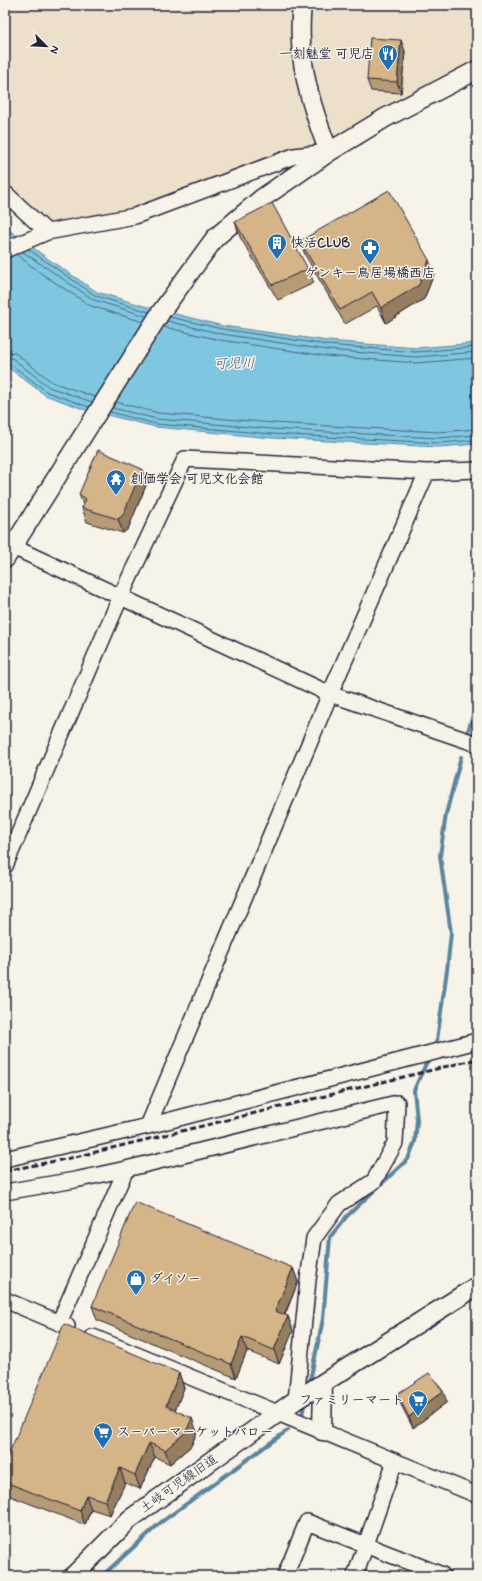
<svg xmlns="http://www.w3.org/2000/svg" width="482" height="1581" font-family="Mynerve,'Klee One',sans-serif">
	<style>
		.built { fill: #ede0cb }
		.water { fill: #7fc7e0; stroke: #5a859e }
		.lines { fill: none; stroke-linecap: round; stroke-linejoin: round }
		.shore { stroke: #47647d; stroke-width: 1 }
		.stream { stroke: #5a859e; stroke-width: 4 }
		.minor-casing { stroke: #22223b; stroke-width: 18 }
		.tertiary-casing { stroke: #22223b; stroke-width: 21 }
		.minor { stroke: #f7f3e8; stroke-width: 15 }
		.tertiary { stroke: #f7f3e8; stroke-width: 18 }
		.rail { stroke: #22223b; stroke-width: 3; stroke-dasharray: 6 3; stroke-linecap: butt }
		.wall { fill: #b79b75; stroke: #22223b }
		.shaded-wall { fill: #957e5f; stroke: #22223b }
		.building { fill: #d5b488; stroke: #22223b }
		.labels { text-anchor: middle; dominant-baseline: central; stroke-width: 3; stroke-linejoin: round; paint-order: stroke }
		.poi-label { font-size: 13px; font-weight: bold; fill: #22223b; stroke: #f7f3e8; text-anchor: start }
		.street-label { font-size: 13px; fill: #22223b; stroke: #f7f3e8 }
		.water-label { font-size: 14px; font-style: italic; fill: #3e546d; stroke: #f7f3e8 }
	</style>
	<rect width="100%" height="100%" fill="#f7f3e8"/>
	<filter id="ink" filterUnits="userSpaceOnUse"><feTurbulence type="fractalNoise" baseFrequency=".025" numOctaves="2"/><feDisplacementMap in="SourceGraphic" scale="8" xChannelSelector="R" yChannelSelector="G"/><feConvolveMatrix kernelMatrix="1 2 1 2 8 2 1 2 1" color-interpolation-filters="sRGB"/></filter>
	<g filter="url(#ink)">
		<!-- built -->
		<path class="built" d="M5,5H477V78L329,152L135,216L47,232L5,193Z"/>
		<!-- water -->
		<path class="water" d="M5,227L51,261L97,292L144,306L223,326L328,341L417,348L477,343V444L439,447L272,438L156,427L86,410L45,395L5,365Z"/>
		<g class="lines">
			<!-- shore -->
			<path class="shore" d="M28,249L96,296L149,312
				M23,252L94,300L146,316
				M16,254L42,274L91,306L143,322
				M170,317L222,329L327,345L416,352L477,347
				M167,321L222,334L327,350L416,357L477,352
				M164,327L220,340L326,356L416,363L477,358
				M5,351L15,353L52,382L95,397
				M5,357L12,358L49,387L92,402
				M5,362L9,363L47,392L89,407
				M116,402L158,413L273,423L439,432L477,429
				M113,408L157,419L272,429L439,438L477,435
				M110,412L156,424L272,434L439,443L477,440"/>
			<!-- stream -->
			<path class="stream" d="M467,734L477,703
				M433,1049L437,1040L447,970L451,933L440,856L446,814L461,757
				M309,1385L323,1319L330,1237L347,1216L408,1159L415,1142L417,1120L414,1090L429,1057
				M301,1420L305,1401
				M102,1576L160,1523L288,1430"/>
			<defs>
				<path id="minor" d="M5,193L47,232
					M5,250L47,232L135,216L294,156L329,152
					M13,547L330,694L477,744
					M5,866L120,598L185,459L427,472L477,470
					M148,1126L330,694L427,472
					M5,1159L148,1126L477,1041
					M5,1192L75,1180L126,1169
					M5,1300L67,1326
					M59,1323L126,1169L397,1103L395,1143L374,1181L339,1204L314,1238L308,1280L296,1400
					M93,1337L477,1495
					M285,1576L307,1522L442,1575V1576
					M355,1576L395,1461"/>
				<path id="tertiary" d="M302,5C296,58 310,104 329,152
					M5,559L161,312L215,238L261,199L329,152L385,118L477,70
					M322,1431L323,1383
					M73,1576L130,1519L296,1400L477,1286"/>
			</defs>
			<!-- minor casing -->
			<use href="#minor" class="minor-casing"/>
			<!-- tertiary casing -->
			<use href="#tertiary" class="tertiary-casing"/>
			<!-- minor -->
			<use href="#minor" class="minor"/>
			<!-- tertiary -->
			<use href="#tertiary" class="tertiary"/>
			<!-- rail -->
			<path class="rail" d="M5,1171L75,1157L477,1059"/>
		</g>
		<!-- wall -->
		<path class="wall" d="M405,51L401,93L371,91L367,80Z
			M235,222L308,269L314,283L278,300L240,237Z
			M300,241L434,274L424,299L386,323L377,306L345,324L305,255Z
			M142,469L147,483L128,529L123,533L87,522L82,508L83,505L79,494Z
			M293,1268L298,1282L285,1315L288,1316L293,1331L279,1364L247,1351L236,1378L97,1320L92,1306Z
			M179,1373L184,1388L175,1410L197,1432L191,1446L170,1464L155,1457L140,1489L125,1483L110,1515L91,1509L85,1525L5,1494V1463Z
			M397,1394L447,1402L413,1428L401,1405Z"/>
		<!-- shaded-wall -->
		<path class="shaded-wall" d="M401,40L405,51L401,93L397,82Z
			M429,260L434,274L424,299L386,323L381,308Z
			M142,469L147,483L128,529L123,533L118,519Z
			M293,1268L298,1282L280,1325L275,1311Z
			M288,1316L293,1331L279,1364L274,1350Z
			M242,1337L247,1351L236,1378L231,1364Z
			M179,1373L184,1388L171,1420L166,1406Z
			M443,1391L447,1402L413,1428L409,1417Z
			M192,1418L197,1432L191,1446L170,1464L165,1450Z
			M149,1443L155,1457L140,1489L135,1475Z
			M120,1468L125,1483L110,1515L105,1501Z
			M86,1495L91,1509L85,1525L80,1511Z"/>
		<!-- building -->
		<path class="building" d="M370,38L401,40L397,82L367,80Z
			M389,190L429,260L419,285L381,308L372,292L340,310L300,241Z
			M272,203L308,269L272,285L235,222Z
			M98,450L142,469L123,515L118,519L82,508L86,499L79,494Z
			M135,1202L293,1268L275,1311L288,1316L274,1350L242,1337L231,1364L92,1306Z
			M64,1324L179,1373L166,1406L192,1418L186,1432L165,1450L149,1443L135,1475L120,1468L105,1501L86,1495L80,1511L5,1482V1463Z
			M429,1373L443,1391L409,1417L397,1394Z
			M183,1571L188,1576H178Z"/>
	</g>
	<!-- icons -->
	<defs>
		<symbol id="restaurant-pin" viewBox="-11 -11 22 30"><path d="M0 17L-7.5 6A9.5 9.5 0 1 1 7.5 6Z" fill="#1f6fb2" stroke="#f7f3e8"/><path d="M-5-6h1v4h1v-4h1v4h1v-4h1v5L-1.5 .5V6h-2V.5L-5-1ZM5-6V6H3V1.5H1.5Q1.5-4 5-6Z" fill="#fff"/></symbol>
		<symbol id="building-pin" viewBox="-11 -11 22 30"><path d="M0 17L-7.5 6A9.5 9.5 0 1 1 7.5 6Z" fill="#1f6fb2" stroke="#f7f3e8"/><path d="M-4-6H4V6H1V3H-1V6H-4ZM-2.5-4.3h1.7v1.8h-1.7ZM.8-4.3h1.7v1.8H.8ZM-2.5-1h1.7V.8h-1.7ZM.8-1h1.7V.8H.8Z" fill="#fff"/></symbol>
		<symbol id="pharmacy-pin" viewBox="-11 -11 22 30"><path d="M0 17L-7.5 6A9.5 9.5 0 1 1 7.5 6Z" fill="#1f6fb2" stroke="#f7f3e8"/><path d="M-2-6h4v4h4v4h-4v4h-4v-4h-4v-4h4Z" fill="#fff"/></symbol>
		<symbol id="temple-pin" viewBox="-11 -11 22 30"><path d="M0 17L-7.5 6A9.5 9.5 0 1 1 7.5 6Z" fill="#1f6fb2" stroke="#f7f3e8"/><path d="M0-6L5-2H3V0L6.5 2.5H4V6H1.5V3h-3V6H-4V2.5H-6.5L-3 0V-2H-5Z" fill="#fff"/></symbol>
		<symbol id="shop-pin" viewBox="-11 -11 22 30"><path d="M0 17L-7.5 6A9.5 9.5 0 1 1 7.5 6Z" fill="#1f6fb2" stroke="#f7f3e8"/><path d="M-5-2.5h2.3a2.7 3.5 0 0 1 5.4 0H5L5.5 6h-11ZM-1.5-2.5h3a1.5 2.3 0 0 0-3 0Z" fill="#fff"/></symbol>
		<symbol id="supermarket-pin" viewBox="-11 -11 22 30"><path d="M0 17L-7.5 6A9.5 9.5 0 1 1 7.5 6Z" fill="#1f6fb2" stroke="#f7f3e8"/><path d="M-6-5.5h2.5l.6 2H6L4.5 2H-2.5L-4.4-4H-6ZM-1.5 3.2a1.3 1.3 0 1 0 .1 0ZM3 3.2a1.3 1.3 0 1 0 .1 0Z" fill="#fff"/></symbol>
	</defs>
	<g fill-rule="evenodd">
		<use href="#restaurant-pin" x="377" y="43" width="22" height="30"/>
		<use href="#building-pin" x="266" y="232" width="22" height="30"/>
		<use href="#pharmacy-pin" x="359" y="237" width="22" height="30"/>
		<use href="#temple-pin" x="105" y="468" width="22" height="30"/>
		<use href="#shop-pin" x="125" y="1268" width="22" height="30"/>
		<use href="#supermarket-pin" x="407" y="1389" width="22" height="30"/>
		<use href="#supermarket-pin" x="92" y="1421" width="22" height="30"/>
	</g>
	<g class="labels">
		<!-- poi labels -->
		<g class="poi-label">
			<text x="374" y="54" text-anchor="end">一刻魅堂 可児店</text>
			<text x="291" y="243">快活CLUB</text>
			<text x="370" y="273" text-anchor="middle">ゲンキー鳥居場橋西店</text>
			<text x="130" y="479">創価学会 可児文化会館</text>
			<text x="150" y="1279">ダイソー</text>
			<text x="404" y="1400" text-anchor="end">ファミリーマート</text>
			<text x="117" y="1432">スーパーマーケットバロー</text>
		</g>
		<!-- street labels -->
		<g class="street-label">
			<text transform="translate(179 1484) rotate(-35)">土岐可児線旧道</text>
		</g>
		<!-- water labels -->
		<g class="water-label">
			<text transform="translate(234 364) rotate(-1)">可児川</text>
		</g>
	</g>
	<!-- margin -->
	<rect width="482" height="1581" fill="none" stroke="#f7f3e8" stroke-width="20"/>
	<rect x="10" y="10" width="462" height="1561" fill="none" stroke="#22223b" stroke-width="1.5" filter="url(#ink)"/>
	<!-- north arrow -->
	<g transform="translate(46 46) rotate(114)" stroke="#f7f3e8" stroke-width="3" paint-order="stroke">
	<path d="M0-3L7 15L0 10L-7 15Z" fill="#22223b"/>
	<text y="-6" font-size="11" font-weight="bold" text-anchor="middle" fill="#22223b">N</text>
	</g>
</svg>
